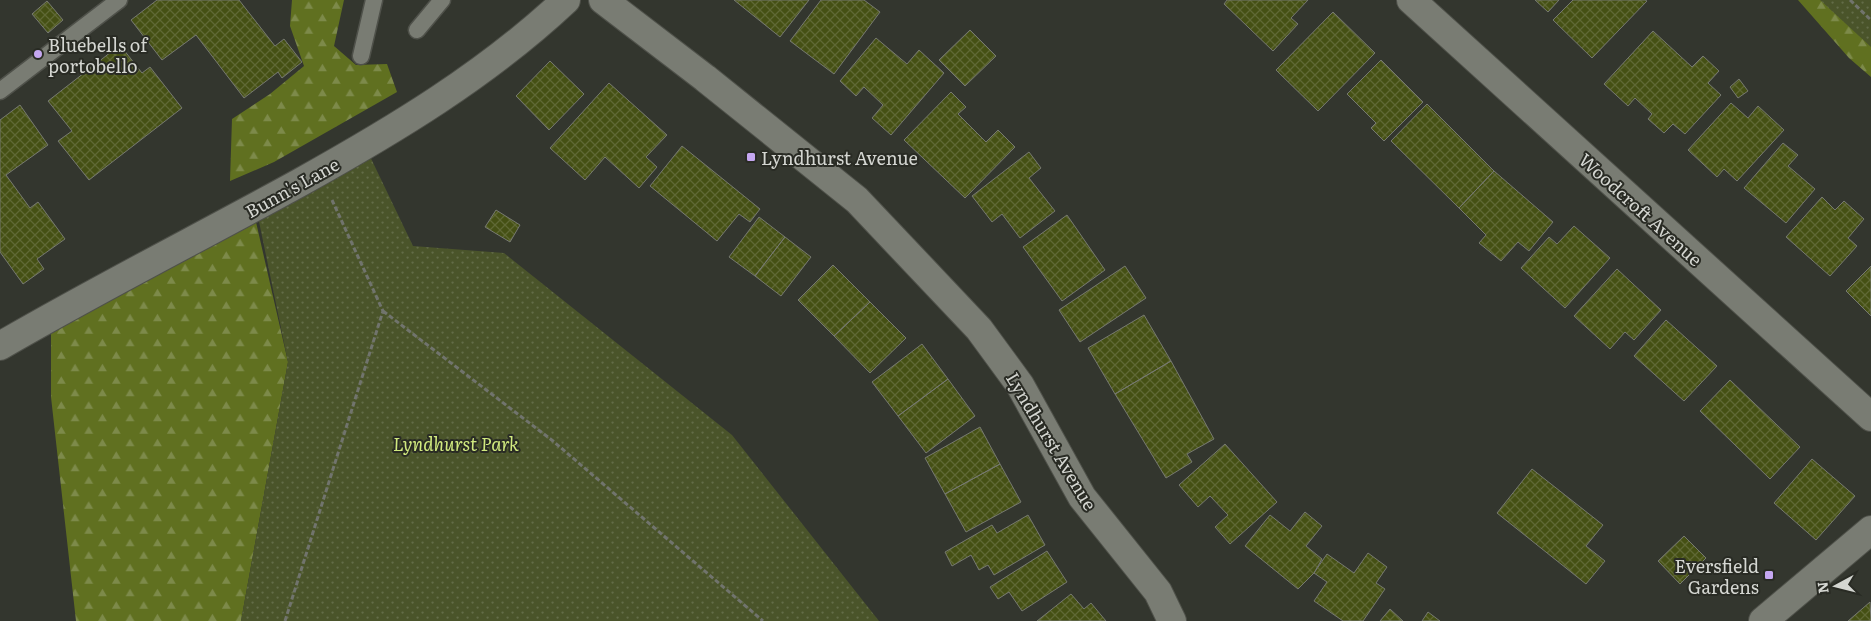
<svg xmlns="http://www.w3.org/2000/svg" width="1871" height="621" font-family="Literata,serif">
	<style>
		.forest { fill: url(#forest-firs) }
		.park { fill: url(#park-dots) }
		.building { fill: url(#building-cross-hatch); stroke: #767970 }
		.lines { fill: none; stroke-linecap: round; stroke-linejoin: round }
		.service-casing { stroke: #4f514a; stroke-width: 19 }
		.minor-casing { stroke: #4f514a; stroke-width: 30 }
		.tertiary-casing { stroke: #4f514a; stroke-width: 30 }
		.path { stroke: #71746d; stroke-width: 3; stroke-dasharray: 5 2.5; stroke-linecap: butt }
		.service { stroke: #797c73; stroke-width: 16 }
		.minor { stroke: #797c73; stroke-width: 28 }
		.tertiary { stroke: #797c73; stroke-width: 28 }
		.poi-dot { fill: #c5a7f1; stroke: #292b24; stroke-width: 2 }
		.labels { text-anchor: middle; dominant-baseline: central; stroke-width: 4; stroke-linejoin: round; paint-order: stroke }
		.poi-label { font-size: 18px; fill: #d4d6d1; stroke: #292b24; text-anchor: start }
		.street-label { font-size: 18px; fill: #d4d6d1; stroke: #292b24 }
		.park-label { font-size: 18px; font-style: italic; fill: #d1ea7f; stroke: #292b24 }
	</style>
	<defs>
		<pattern id="forest-firs" width="22" height="20" patternUnits="userSpaceOnUse" patternTransform="scale(1.25)"><rect width="22" height="20" fill="#607020"/><path d="M5 1l3.5 6h-7zM16 11l3.5 6h-7z" fill="#7d8a4a"/></pattern>
		<pattern id="park-dots" width="8" height="8" patternUnits="userSpaceOnUse" patternTransform="scale(1.25)"><rect width="8" height="8" fill="#4a542a"/><path d="M2 2h.1M6 6h.1" fill="none" stroke="#636c48" stroke-width="1.8" stroke-linecap="round"/></pattern>
		<pattern id="building-cross-hatch" width="8" height="8" patternUnits="userSpaceOnUse" patternTransform="scale(1.25)"><rect width="8" height="8" fill="#455014"/><path d="M0 0l8 8M0 8l8-8" fill="none" stroke="#5f6835"/></pattern>
	</defs>
	<rect width="100%" height="100%" fill="#33362e"/>
	<!-- forest -->
	<path class="forest" d="M292,0H344L334,46L356,65L387,64L397,92L274,162L230,181L232,119L270,94L304,66L290,26Z
		M1798,0H1837L1871,27V77L1849,58Z
		M253,209L288,362L241,621H76L51,397V324Z"/>
	<!-- park -->
	<path class="park" d="M1820,0H1871V47Z
		M365,146L413,246L504,253L732,435L879,621H241L288,362L256,207Z"/>
	<!-- building -->
	<path class="building" d="M157,0H239L275,46L284,39L302,62L282,78L278,72L244,98L196,35L162,60L131,20Z
		M734,0H809L780,37Z
		M821,0H864L880,12L834,74L790,41Z
		M1227,0H1308L1291,18L1298,24L1273,51L1224,4Z
		M1535,0H1559L1548,12Z
		M1573,0H1645L1647,1L1592,58L1553,20Z
		M47,1L63,20L48,33L32,14Z
		M1333,12L1375,53L1318,111L1276,70Z
		M970,30L996,56L965,86L939,60Z
		M1653,31L1692,67L1703,56L1719,71L1708,83L1721,95L1685,134L1673,124L1664,133L1648,119L1652,114L1635,98L1628,106L1604,84Z
		M876,38L907,64L919,50L944,73L891,135L872,118L883,105L864,87L856,96L840,81Z
		M120,45L142,73L150,67L182,108L89,180L58,141L72,131L48,101Z
		M1381,60L1423,102L1384,141L1371,128L1376,123L1347,94Z
		M550,61L584,94L549,130L516,96Z
		M1739,79L1748,91L1738,98L1730,87Z
		M609,83L667,135L646,157L657,167L639,188L605,157L585,180L550,148Z
		M951,92L966,107L958,114L986,142L998,130L1015,147L965,198L904,140Z
		M1731,103L1748,118L1758,106L1784,130L1737,181L1724,169L1717,177L1688,150Z
		M1427,104L1494,171L1459,208L1391,141Z
		M20,105L48,145L6,175L30,208L38,202L65,239L37,259L44,269L23,284L0,252V120Z
		M1783,143L1798,155L1788,166L1815,189L1786,223L1744,188Z
		M682,146L760,209L750,222L739,214L717,241L650,186Z
		M1029,152L1041,168L1029,178L1055,211L1020,238L1002,214L992,222L972,196Z
		M1494,171L1553,222L1529,251L1518,242L1501,261L1479,243L1486,235L1459,208Z
		M1822,197L1835,210L1844,201L1864,219L1848,238L1857,246L1830,276L1786,237Z
		M496,210L520,225L510,242L485,227Z
		M1067,215L1105,270L1062,301L1023,247Z
		M759,217L785,237L755,276L729,257Z
		M1574,226L1610,258L1565,308L1521,268L1549,237L1557,244Z
		M785,237L811,257L781,296L755,276Z
		M833,265L870,302L834,336L798,300Z
		M1125,266L1146,298L1080,342L1059,310Z
		M1871,266V316L1846,291Z
		M1617,269L1661,310L1634,340L1625,332L1610,349L1574,316Z
		M870,302L906,338L870,373L834,336Z
		M1144,315L1171,361L1115,394L1088,348Z
		M1666,320L1717,366L1684,401L1634,356Z
		M922,344L948,379L898,416L872,382Z
		M1171,361L1214,439L1187,454L1192,462L1166,478L1115,394Z
		M948,379L975,416L926,453L898,416Z
		M1730,380L1800,447L1770,479L1700,411Z
		M980,427L1000,464L945,494L925,458Z
		M1225,444L1277,502L1230,544L1215,527L1228,515L1210,496L1198,507L1179,485Z
		M1812,459L1855,496L1816,540L1774,503Z
		M1000,464L1021,502L966,532L945,494Z
		M1532,469L1603,525L1586,546L1605,561L1586,584L1497,513Z
		M1305,512L1322,526L1306,546L1322,559L1314,573L1298,589L1245,546L1270,515L1290,531Z
		M1028,515L1045,545L994,575L988,565L979,570L971,555L952,566L945,552L992,525L997,533Z
		M1684,536L1706,558L1680,584L1658,561Z
		M1047,551L1067,582L1022,611L1009,592L998,599L990,587Z
		M1368,553L1387,567L1376,583L1385,589L1363,621H1343L1314,601L1327,582L1314,573L1327,554L1354,573Z
		M1071,594L1084,609L1091,603L1106,621H1037Z
		M1870,602L1871,621H1848Z
		M1390,609L1403,621H1380Z
		M1428,612L1440,621H1422Z"/>
	<g class="lines">
		<defs>
			<path id="service" d="M417,30L442,0
				M361,56L374,0
				M0,91L119,0"/>
			<path id="minor" d="M1763,621L1871,530"/>
			<path id="tertiary" d="M603,0L705,78L857,200L979,329L1020,385L1082,497L1158,592L1172,621
				M1411,0L1871,417
				M0,346C98,289 199,238 299,183C394,130 486,75 566,0"/>
		</defs>
		<!-- service casing -->
		<use href="#service" class="service-casing"/>
		<!-- minor casing -->
		<use href="#minor" class="minor-casing"/>
		<!-- tertiary casing -->
		<use href="#tertiary" class="tertiary-casing"/>
		<!-- path -->
		<path class="path" d="M1850,0L1871,20
			M383,311L553,441L763,621
			M285,621L383,311L332,200"/>
		<!-- service -->
		<use href="#service" class="service"/>
		<!-- minor -->
		<use href="#minor" class="minor"/>
		<!-- tertiary -->
		<use href="#tertiary" class="tertiary"/>
	</g>
	<!-- markers -->
	<g class="poi-dot">
		<circle cx="38" cy="54" r="5"/>
		<rect x="746" y="152" width="10" height="10" rx="2.5"/>
		<rect x="1764" y="570" width="10" height="10" rx="2.5"/>
	</g>
	<g class="labels">
		<!-- poi labels -->
		<g class="poi-label">
			<text x="48" y="44">Bluebells of<tspan x="48" dy="21">portobello</tspan></text>
			<text x="761" y="157">Lyndhurst Avenue</text>
			<text x="1759" y="565" text-anchor="end">Eversfield<tspan x="1759" dy="21">Gardens</tspan></text>
		</g>
		<!-- street labels -->
		<g class="street-label">
			<text transform="translate(292 187) rotate(-29)">Bunn's Lane</text>
			<text transform="translate(1641 209) rotate(42)">Woodcroft Avenue</text>
			<text transform="translate(1052 441) rotate(59)">Lyndhurst Avenue</text>
		</g>
		<!-- park labels -->
		<g class="park-label">
			<text x="456" y="443">Lyndhurst Park</text>
		</g>
	</g>
	<!-- north arrow -->
	<g transform="translate(1836 586) rotate(263)" stroke="#292b24" stroke-width="4" paint-order="stroke">
	<path d="M0-4L9 19L0 12L-9 19Z" fill="#d4d6d1"/>
	<text y="-8" font-size="14" font-weight="bold" text-anchor="middle" fill="#d4d6d1">N</text>
	</g>
</svg>
